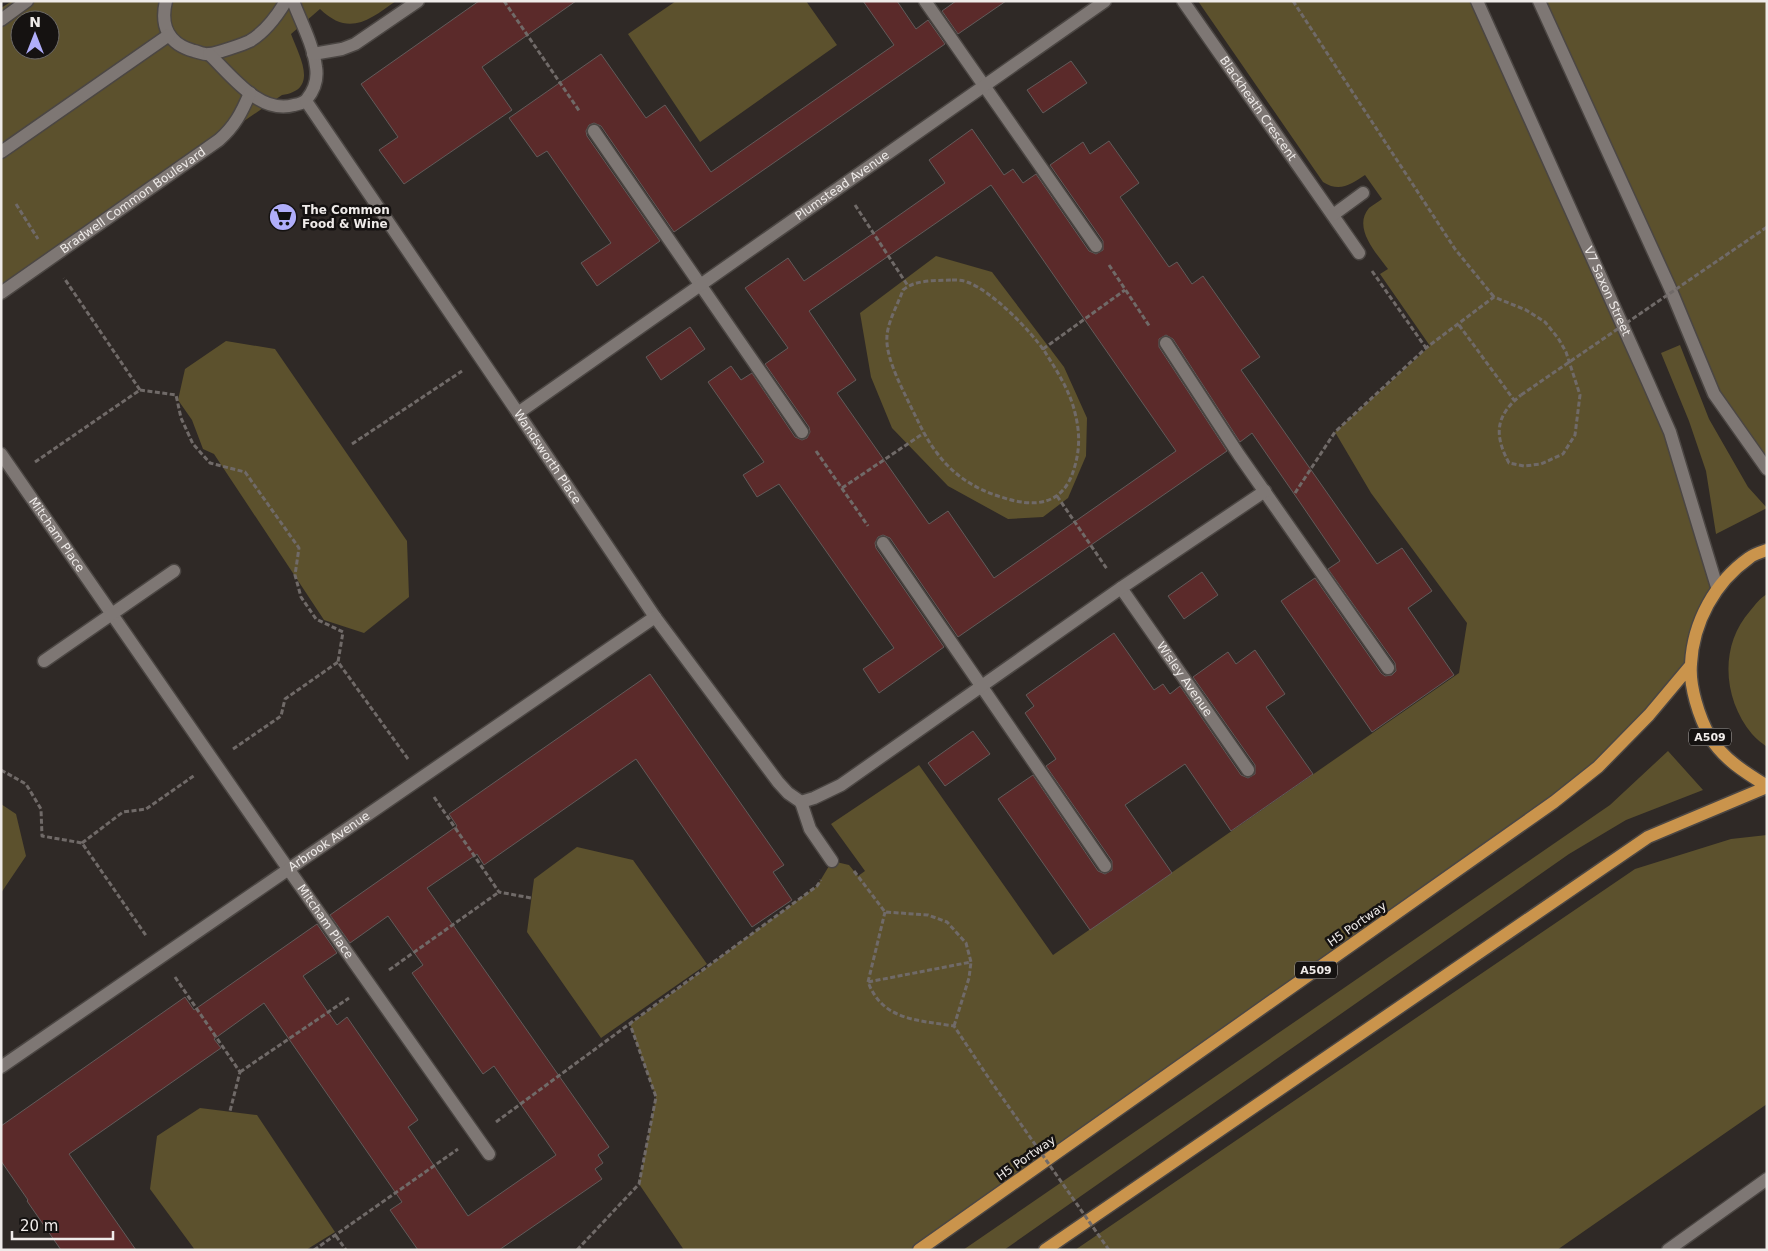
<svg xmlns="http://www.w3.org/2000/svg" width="1768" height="1251" font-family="'DejaVu Sans',sans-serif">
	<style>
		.green { fill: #5c512d; fill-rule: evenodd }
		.building { fill: #5b2a2a; stroke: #625b5a; fill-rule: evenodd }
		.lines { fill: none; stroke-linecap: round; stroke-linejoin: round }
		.minor-casing { stroke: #4b4643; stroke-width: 15 }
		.major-casing { stroke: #4b4643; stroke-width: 15 }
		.path { stroke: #706a68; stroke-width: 3; stroke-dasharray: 5 2.5; stroke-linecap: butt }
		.minor { stroke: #7e7774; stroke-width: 12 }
		.major { stroke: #ca944c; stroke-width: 12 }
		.path-bridge { stroke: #706a68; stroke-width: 3; stroke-dasharray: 5 2.5; stroke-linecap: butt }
		.labels { text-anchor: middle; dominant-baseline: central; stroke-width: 5; stroke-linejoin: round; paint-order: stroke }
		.shield { fill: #151211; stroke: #aeaaa8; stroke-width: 1 }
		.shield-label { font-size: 11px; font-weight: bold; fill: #efebe9 }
		.street-label { font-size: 12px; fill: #efebe9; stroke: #151211 }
		.poi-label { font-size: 12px; font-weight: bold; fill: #efebe9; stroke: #151211; text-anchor: start }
	</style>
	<rect width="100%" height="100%" fill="#2f2926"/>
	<!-- green -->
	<path class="green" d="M12,1H396C369,20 349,37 320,9L291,34C299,56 320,90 282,95L1,288V8ZM20,20H50V50H20Z
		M676,1H806L837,45L700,142L628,34Z
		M1198,1H1477L1648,382L1717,587L1691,665L1598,767L919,1250H684L639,1184L656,1097L630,1024L817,886L832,861L849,865L858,876L865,871L831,824L919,765L1053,955L1459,673L1467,623L1371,493L1335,432L1430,346L1380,274L1388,269C1377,254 1352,228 1369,208C1373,205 1378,202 1382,199L1365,175C1351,184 1340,193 1323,182Z
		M1541,1H1767V469L1714,394Z
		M936,256L992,272L1064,367L1087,418L1086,456L1068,498L1043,517L1008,519L948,486L892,428L871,377L860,313Z
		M226,341L275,349L407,541L409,597L364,633L324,620L214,454L203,449L192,420L178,400L185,369Z
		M1680,345L1709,419L1748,487L1767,508L1716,534L1706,471L1689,421L1661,353Z
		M1767,594V747C1762,743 1756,739 1752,734C1723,699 1719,646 1750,611C1755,605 1760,598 1767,594Z
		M1668,751L1703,790L1626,820L1569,854L1004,1250H963L1610,805Z
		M1,804L16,814L26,856L1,893Z
		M1767,835V1104L1557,1250H1075L1635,869L1731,839Z
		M577,847L633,860L707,964L601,1038L527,932L534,879Z
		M200,1108L257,1115L335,1232L306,1250H195L150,1189L157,1136Z"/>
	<!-- building -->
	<path class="building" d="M479,1H576L482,67L512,110L404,184L379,150L398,137L361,84Z
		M863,1H897L916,29L928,20L945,44L674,232L601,126L594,123L589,125L586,131L587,136L660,241L597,286L581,263L611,243L547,151L537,157L509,118L601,54L646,118L665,105L711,172L894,45Z
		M956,1H1006L958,34L942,11Z
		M1071,61L1087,83L1043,113L1027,90Z
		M972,129L1004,175L1013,169L1023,183L1036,174L1089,251L1096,254L1103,250V241L1050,165L1083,142L1090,154L1109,141L1139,183L1120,197L1169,267L1177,262L1192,284L1203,276L1260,357L1241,370L1377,564L1402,548L1432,591L1408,608L1454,675L1372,732L1281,601L1315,578L1381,673L1385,676L1392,675L1396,671L1395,663L1328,569L1340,561L1299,501L1252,433L1240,442L1173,339L1166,335L1159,339V347L1227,451L958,637L890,538L883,535L878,537L875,543L876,548L944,647L879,693L863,669L894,648L779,484L757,497L743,475L764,462L708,382L731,366L741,380L752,373L795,437L802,440L807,438L810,432L809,427L765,364L788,348L745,288L788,258L804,281L878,230L945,183L929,160ZM991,185L1176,451L994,578L948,511L929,524L837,393L856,380L809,311Z
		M690,327L705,349L661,380L646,357Z
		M1202,572L1218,595L1184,619L1168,596Z
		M1114,633L1154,690L1163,684L1170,694L1180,686L1241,775L1248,778L1255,774V765L1193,677L1228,652L1236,664L1255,650L1285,694L1266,707L1313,774L1231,831L1185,764L1125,805L1172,873L1090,930L998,799L1033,775L1098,871L1105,874L1112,870V861L1046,766L1056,759L1025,713L1034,706L1026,695Z
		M650,674L784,865L773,872L792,900L752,927L636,759L484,865L477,854L427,888L609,1147L598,1155L603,1163L595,1169L602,1179L499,1250H418L390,1210L402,1202L264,1003L214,1039L221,1048L69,1154L136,1250H61L27,1201L28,1200L1,1161V1126L185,997L194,1010L317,924L337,953L303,976L337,1025L347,1017L385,1072L418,1120L408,1127L468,1216L556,1155L494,1066L483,1074L464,1047L412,973L423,965L388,916L350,943L330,915L457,826L449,814Z
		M973,731L990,754L945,786L928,763Z"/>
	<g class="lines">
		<defs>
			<g id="minor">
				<path d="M166,1C160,26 168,44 194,51C199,52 205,55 209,54C215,54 244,44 250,41C265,32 277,16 286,1"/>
				<path d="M925,1L1096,246"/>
				<path id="s1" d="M1183,1L1359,253"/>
				<path id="s2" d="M1477,1L1648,382L1670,432L1717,587"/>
				<path d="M1539,1L1670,288L1714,394L1767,469"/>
				<path d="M1,20L27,1"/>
				<path d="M209,54C231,75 260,115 294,105C299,104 304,103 307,99C315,89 318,79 316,67C313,44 301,22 293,1"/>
				<path d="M313,54L342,49L355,44L418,1"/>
				<path id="s3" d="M306,101L518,413L655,617L778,782L788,793L801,802"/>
				<path d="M594,131L802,432"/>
				<path d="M1,152L169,35"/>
				<path d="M1333,215L1363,193"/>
				<path id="s4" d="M1,293L219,140C235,126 242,112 250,93"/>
				<path d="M1166,343L1239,455L1388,668"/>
				<path id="s5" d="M518,413L1105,1"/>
				<path id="s6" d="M1,454L289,870L489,1154"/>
				<path d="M883,543L1105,866"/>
				<path id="s7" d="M1121,588L1248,770"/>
				<path d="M44,661L174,571"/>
				<path d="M801,802L814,798L841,785L1121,588L1265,491"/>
				<path d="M801,802L810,829L832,861"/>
				<path id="s8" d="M1,1067L655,617"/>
				<path d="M1668,1250L1767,1179"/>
			</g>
			<path id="major" d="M1767,550C1761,552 1754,554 1749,558C1715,582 1693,622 1691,664C1689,686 1699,717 1710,737C1723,759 1746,773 1767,786
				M919,1250L1554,802L1598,767L1649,715L1691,665
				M1045,1250L1648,837L1767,787"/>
		</defs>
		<!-- minor casing -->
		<use href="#minor" class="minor-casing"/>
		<!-- major casing -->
		<use href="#major" class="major-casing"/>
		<!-- path -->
		<path class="path" d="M504,1L580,112
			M1293,1L1455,249L1494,297
			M16,204L38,239
			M855,205L908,286
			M1109,265L1150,327
			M1372,271L1426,348
			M952,280C957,280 962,280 967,282C992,291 1030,330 1045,352C1057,371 1070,391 1075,413C1080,432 1080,450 1074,469C1063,506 1034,508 1001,497C975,489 953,475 937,453C926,439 919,423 911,407C902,388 885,357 887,336C888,321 898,304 903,290C916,279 936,281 952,280Z
			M1459,325L1514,400
			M1043,349L1125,290
			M140,390L176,395L181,418L193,444L210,463L245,472L299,548L295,575L301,597L316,619L343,632L338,662
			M352,444L462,371
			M816,451L868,526
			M35,462L140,390L64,278
			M842,488L924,433
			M1295,493L1335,432L1426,348L1494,297L1526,310L1545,322L1558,338L1566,352L1580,395L1575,435L1563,454L1541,464L1524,466L1509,463C1494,435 1495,416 1521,395
			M1057,496L1107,569
			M233,749L281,716L285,699L338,662L408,759
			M1,770L26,784L41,809L42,836L82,843L147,937
			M434,797L499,892L531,898
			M82,843L123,812L146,809L195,775
			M854,871L885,912L928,915L947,922L966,943L971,962L868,982C883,1021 918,1020 954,1026L990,1080
			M389,970L499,892
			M175,977L240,1072L230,1111
			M868,982L885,912
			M954,1026L969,978L971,962
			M240,1072L349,998
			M496,1122L817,886L821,880
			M336,1236L346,1250
			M314,1250L458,1149
			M577,1250L639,1184L656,1097L630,1024"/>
		<!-- minor -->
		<use href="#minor" class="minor"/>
		<!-- major -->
		<use href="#major" class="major"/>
		<!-- path-bridge -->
		<path class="path-bridge" d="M1521,395L1767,227
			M990,1080L1109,1250"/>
	</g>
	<!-- icons -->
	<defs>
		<symbol id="supermarket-disc" viewBox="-11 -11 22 22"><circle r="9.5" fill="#b0aefa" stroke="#151211"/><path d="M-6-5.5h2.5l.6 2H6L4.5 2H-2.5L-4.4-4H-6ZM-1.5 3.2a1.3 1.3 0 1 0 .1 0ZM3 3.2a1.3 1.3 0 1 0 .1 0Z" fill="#111"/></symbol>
	</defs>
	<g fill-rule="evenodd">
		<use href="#supermarket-disc" x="267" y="201" width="32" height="32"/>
	</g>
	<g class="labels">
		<!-- shield labels -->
		<g class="shield">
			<rect x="1689" y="728.5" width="42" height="17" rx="4"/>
			<rect x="1295" y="961.5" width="42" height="17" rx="4"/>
		</g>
		<g class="shield-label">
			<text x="1710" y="737">A509</text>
			<text x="1316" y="970">A509</text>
		</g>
		<!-- street labels -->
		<g class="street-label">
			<text stroke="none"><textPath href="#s1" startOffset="131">Blackheath Crescent</textPath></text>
			<text stroke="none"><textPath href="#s5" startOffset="396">Plumstead Avenue</textPath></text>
			<text stroke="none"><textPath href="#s4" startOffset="161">Bradwell Common Boulevard</textPath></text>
			<text stroke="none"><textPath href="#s2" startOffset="318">V7 Saxon Street</textPath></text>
			<text stroke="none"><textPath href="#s3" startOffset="430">Wandsworth Place</textPath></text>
			<text stroke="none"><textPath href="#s6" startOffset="98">Mitcham Place</textPath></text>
			<text stroke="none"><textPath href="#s7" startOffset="111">Wisley Avenue</textPath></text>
			<text stroke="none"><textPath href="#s8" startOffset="398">Arbrook Avenue</textPath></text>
			<text stroke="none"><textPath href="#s6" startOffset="569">Mitcham Place</textPath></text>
			<text transform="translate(1357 924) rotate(-35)">H5 Portway</text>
			<text transform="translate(1026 1158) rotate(-35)">H5 Portway</text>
		</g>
		<!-- poi labels -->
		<g class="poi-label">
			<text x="302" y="210">The Common<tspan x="302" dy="14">Food &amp; Wine</tspan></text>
		</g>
	</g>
	<!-- border -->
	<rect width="1768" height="1251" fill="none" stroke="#efebe9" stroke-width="5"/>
	<!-- north arrow -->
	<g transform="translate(35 35)"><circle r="24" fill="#151211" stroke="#6c6967"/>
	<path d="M0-4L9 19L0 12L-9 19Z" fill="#b0aefa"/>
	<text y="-8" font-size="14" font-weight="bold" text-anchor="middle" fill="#efebe9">N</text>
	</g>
	<!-- scale -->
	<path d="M12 1231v8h101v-8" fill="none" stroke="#efebe9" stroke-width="2.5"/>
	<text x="20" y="1231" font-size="15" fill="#efebe9" stroke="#151211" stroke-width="4" paint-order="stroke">20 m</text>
</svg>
